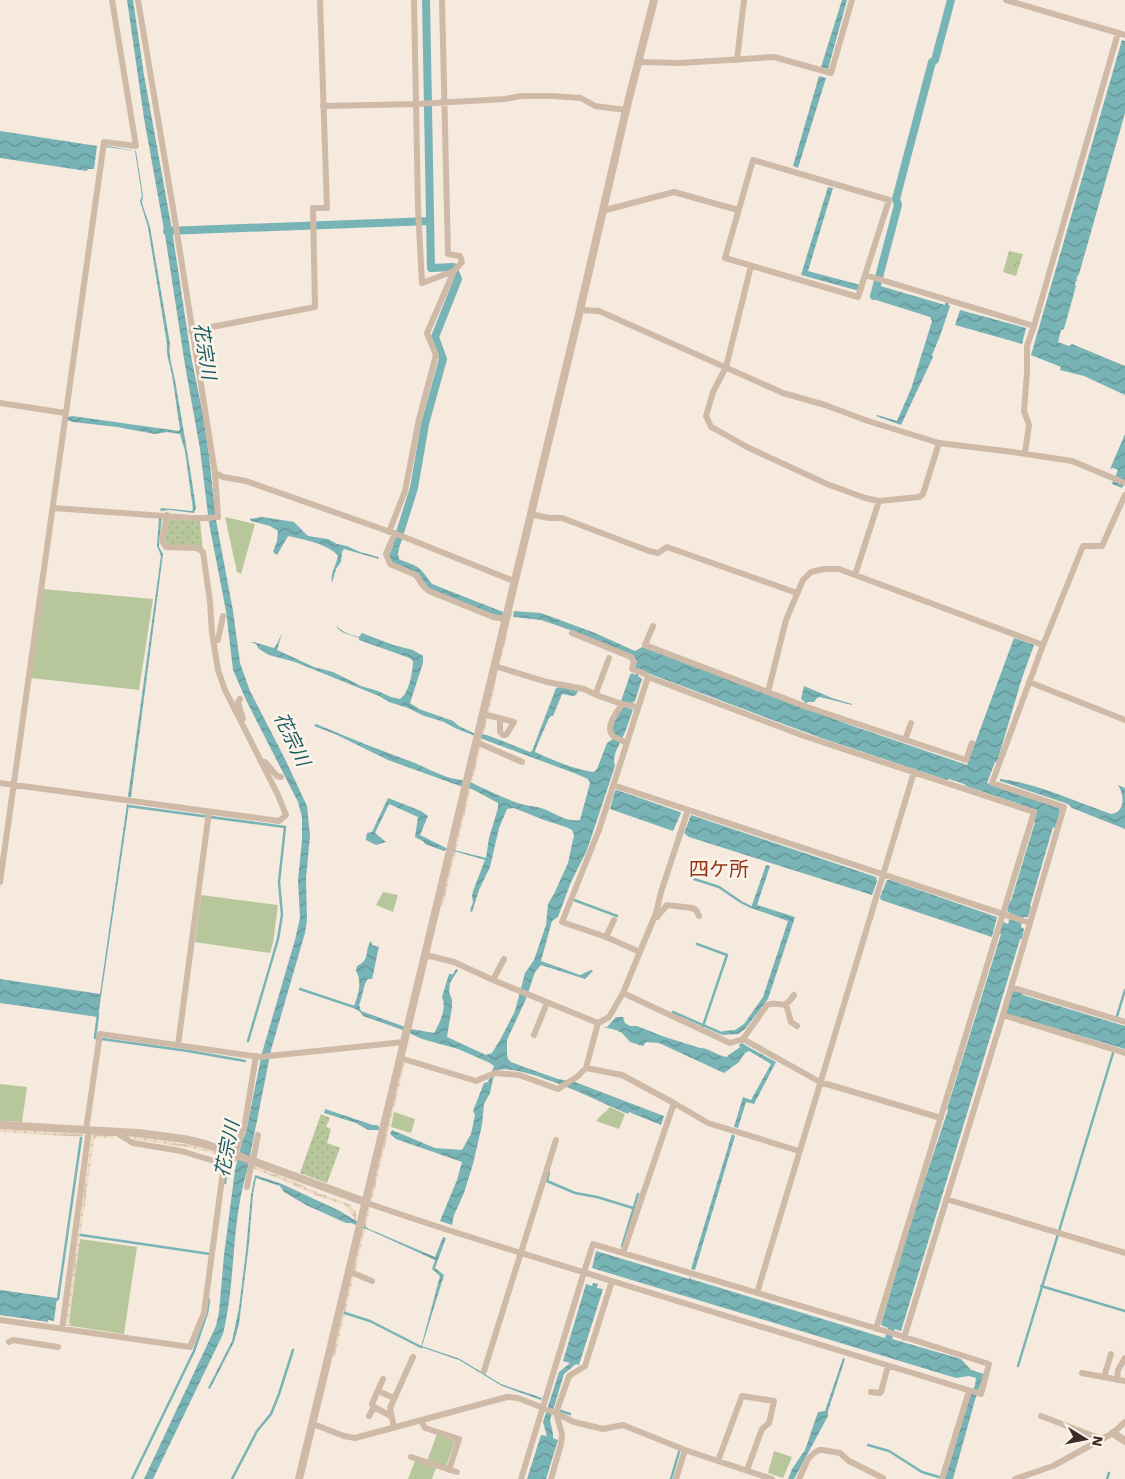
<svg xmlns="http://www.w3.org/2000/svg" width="1125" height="1479" font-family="'Work Sans','Noto Sans JP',sans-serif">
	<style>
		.grass { fill: #b8c79b }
		.park { fill: url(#park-crowns) }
		.garden { fill: url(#garden-dots) }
		.plaza { fill: url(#plaza-grid) }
		.water { fill: url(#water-waves) }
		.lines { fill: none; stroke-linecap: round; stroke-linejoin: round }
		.stream { stroke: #78b3b6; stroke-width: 2.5 }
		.canal { stroke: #78b3b6; stroke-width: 8 }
		.minor { stroke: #cfbaa7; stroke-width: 6 }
		.tertiary { stroke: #cfbaa7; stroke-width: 8 }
		.labels { text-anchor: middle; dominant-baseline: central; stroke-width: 5; stroke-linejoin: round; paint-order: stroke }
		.water-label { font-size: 19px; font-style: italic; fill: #185d62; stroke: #fcf4eb }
		.quarter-label { font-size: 20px; fill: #943617; stroke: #fcf4eb }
	</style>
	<defs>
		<pattern id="park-crowns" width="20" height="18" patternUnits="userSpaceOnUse" patternTransform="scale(1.25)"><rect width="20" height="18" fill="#b8c79b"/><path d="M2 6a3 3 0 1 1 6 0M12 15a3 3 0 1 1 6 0" fill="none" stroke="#9fab86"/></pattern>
		<pattern id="garden-dots" width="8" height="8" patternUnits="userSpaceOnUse" patternTransform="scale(1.25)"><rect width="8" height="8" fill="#b8c79b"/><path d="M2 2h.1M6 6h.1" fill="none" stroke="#9fab86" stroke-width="1.8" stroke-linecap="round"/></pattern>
		<pattern id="plaza-grid" width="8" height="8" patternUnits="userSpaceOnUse" patternTransform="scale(1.25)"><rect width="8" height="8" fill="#efdbc3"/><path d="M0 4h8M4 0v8" fill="none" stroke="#cebca8"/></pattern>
		<pattern id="water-waves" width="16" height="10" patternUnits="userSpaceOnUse" patternTransform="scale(1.25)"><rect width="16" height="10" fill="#78b3b6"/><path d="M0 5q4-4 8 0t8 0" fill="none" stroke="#649294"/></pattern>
	</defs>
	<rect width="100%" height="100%" fill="#f5eadd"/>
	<!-- grass -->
	<path class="grass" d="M225,517L255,524L241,574L237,572Z
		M43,589L153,599L139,690L31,678Z
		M383,892L398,895L393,912L376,905Z
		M201,895L278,905L273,943L270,953L195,942Z
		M0,1084L27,1087L22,1122L0,1121Z
		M610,1107L625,1114L619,1129L596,1121C600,1115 605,1113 610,1107Z
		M394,1112L415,1119L411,1133L391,1127Z
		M80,1239L137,1247L124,1334L71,1326L69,1322Z
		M437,1434L455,1441L446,1467L427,1461Z
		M774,1451L792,1457L783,1478L768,1473Z
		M415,1461L436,1468L432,1479H408Z"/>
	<!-- park -->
	<path class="park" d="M1009,251L1023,254L1016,276L1003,272Z"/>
	<!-- garden -->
	<path class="garden" d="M169,519L200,521L203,551L167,546L165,541Z
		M321,1114L330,1118L326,1127L331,1129L327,1143L340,1148L327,1183L300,1173Z"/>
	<!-- plaza -->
	<path class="plaza" d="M511,610L513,611L494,687H495L443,905H441Z
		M403,1062H405L335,1356L333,1355Z
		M0,1129L82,1134L84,1137L0,1132Z
		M95,1134L113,1135L114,1138L97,1137L94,1140L68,1323L71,1327L67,1326L65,1323L92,1136Z
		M135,1136L196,1146L219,1153L291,1180L321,1194L349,1204L356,1212V1221L345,1205L318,1196L280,1179L209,1152L191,1148L133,1139Z"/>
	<!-- water -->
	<path class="water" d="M127,0H133L144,75L172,230L191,356L203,415L209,455L216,520L233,611L240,663L250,691L285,759L307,806L310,836L306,878L307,920L305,933L271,1050L247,1171C231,1223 236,1281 223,1334L153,1479H144L216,1326L219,1312L224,1255L235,1170L242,1142L246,1132L262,1053L295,940L300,918L298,880L302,840V817L298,802L246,700L233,670L226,611L209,523L200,449L185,365L165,235L144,118Z
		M842,0H847L828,69L821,67Z
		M1122,40L1125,41V113L1079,274L1076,279L1078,280L1076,281L1075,285L1076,286L1064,329L1061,330L1058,342L1069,346L1072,344L1125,366V395L1084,376L1060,370L1061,367L1031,355Z
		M819,76L826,78L798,168L793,166Z
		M0,131L97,146L94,169H88L87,171L0,158Z
		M107,146L136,151L143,196L142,203L150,227L170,344C168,358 174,372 176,386C183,427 190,467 196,508L194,513L169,510L160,511L161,508L192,511L193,509L185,451L180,434L167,432L155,434L117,427L73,422L67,420L68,417L72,416L179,431L180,429C177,411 175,393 172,375C170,364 166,356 167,344L148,227L140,201L142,196L135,151L106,147Z
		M828,187L833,188L808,271L864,286L863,292L801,275Z
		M877,285L945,305L946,302L948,303V305L950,306L940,336L932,355L933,357L901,425L876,416L877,415L897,421L911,389L932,321L930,317L873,299Z
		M960,310L1026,328L1022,344L955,325Z
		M1125,434V481L1122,488L1112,484L1118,470L1113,468L1110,469Z
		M262,517L294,522L308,536L328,539L337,544L347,546L360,552L378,557L379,559L344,549L342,552L341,562L336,569L332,583C330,573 336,566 338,556C329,544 302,539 288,536L277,555L273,552L277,541L278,531L270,526L251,521L250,519Z
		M159,518H162L159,542V547L163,554L131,797H128L161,556L157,546Z
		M397,537L401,539L398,554L399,559C407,563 416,564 422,571C426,575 428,580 432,584L503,612L502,617H499L429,589L418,573L391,562L389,555Z
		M514,611L541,613L595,633L635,651L642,647L853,726L967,765L1014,638L1034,645L1022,678L997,762H995L987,783L1059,807L1060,811L1055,828L1053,827L1030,906L1031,907L1028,917H1023L1021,927L1024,929L1022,939H1020L901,1331L895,1329L892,1339L961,1359L971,1370L984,1374L975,1400L953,1479H945L968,1402L975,1385L976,1378L969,1376L956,1378L592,1268L596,1251L689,1279L690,1276L691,1279L885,1338L888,1328L881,1325L882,1321L914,1212L948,1110L947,1109L1001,934L999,933L1003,922L1008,924L1011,913L1008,912L1007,910L1010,901H1011L1035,822L1034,821L1037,810L966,786L964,784L949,779L947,780L821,738L645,672L635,668L636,661L579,633L541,620L513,617Z
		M336,625C341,632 351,635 359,637L362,633L393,645L413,650L423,656V663L410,703L419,709L453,721L459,726L473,733L487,735L530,752L532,751L556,688L560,687L578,691L576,695L573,696L562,694L553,716H551L549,718L536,748L535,752C552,760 576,770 594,772L597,769L607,743L613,739L611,730L630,675L632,673L635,675L636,673H639L638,676L642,679L635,701L631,704L629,708L633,710C630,717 628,725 625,732C621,743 611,755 615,766L587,850L571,882L558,917L552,921L541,961L580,975L591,970L593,971L585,979L541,965L535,972L526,999L507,1040V1054L508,1059L511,1062L524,1067L558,1079L575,1082L664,1116L661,1125L629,1112L628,1114C600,1102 524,1064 497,1070L493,1079L490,1093L484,1104L482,1125L473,1164L464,1193L454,1215L452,1225L440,1221L457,1180L462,1162L396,1139L390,1134L392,1130L435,1148L462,1150L471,1134L475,1115L473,1111L484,1083L488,1082L494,1066L490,1063L458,1049L422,1039L403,1030L363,1016L360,1012L354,1008V1006C359,993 362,983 356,970L357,966C371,960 364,950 371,941L372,945L379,947C376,958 375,968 372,979H368C363,984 363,997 359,1005L361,1011L411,1029L434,1033C440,1022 447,1009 442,997L449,974H453L456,969L458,970L450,983L449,992L452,1000V1007L447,1037L486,1055L492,1053L500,1040L515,1011L525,973L534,960L546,925L548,904L554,894L568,863L574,835L572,830L566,827L544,820L514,808L507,809L499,828L490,867L479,890L472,912L470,911L473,902L472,896L473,891L485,860L447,849L444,851L425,844L424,842L415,837L418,817L389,804L375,833L386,842L376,845L366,840V837L367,833L372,832L388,798L421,811L428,816L420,835L446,848L486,858L489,838L498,808V803L472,789L460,786L388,760L335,734L314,726L316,724C349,738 382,751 415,763C426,768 436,773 447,777C457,780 467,780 476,785C490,791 503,798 518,803C526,806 533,806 541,808C554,812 566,823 580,820L590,783L588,779L574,773L485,740L455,728L444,722L422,715L408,708L389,702L379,696L295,662L269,655L259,649L256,644L251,642H254L274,648L277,644L282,633L277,650L314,667L333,672L361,686L378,691L391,697L400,699C409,694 413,671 413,661L410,658L404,656L359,640V638L344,633L338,629Z
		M804,686L832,698L852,704V705L820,697L817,698L814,702H808L806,704L805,702L801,699Z
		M1000,779C1037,783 1076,802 1111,814C1125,812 1125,796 1118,785L1125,788V829L1072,808L1068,804L1003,782L1000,781Z
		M617,790L680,812L681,813L673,831L610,809L615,791Z
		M127,804L129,805L98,1017L0,1003V979L100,994Z
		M691,815L876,877L877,881L872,895L689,837L684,833Z
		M766,865L770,866L757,905L795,917L768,999L745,1029L738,1034L722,1035L721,1033L723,1031L735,1030L744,1024L763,997L788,921L751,908Z
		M887,880H890L997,917L992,937L881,900L880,897Z
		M1014,991L1022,993L1023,995L1125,1026V1049L1007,1014L1006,1012L1012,993Z
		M616,1017H623L625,1023L630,1026H637L662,1036L700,1048C710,1048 717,1056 727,1057C731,1052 736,1051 740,1047L739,1045L742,1043L750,1048L776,1062L754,1104L746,1102L738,1128L734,1127L743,1097L751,1100L771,1064L749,1051L745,1053L739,1062L724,1073L659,1043L646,1042L643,1046L630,1042L622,1033L616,1030L603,1027H607Z
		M325,1109L373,1125H377L379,1127V1130H368L356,1123L324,1113Z
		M732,1134L735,1136L695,1270L691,1269Z
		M255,1175L282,1184L340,1211L369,1229L435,1257L443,1237L446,1238L435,1268L444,1275L422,1346L460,1359L501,1384L542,1398L541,1400L502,1386L459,1360L421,1347L440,1276L432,1269L435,1260L369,1230L351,1223H346L306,1205L284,1192L280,1186L256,1178L253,1194L249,1243L239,1324L234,1342L210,1389L208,1388L232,1341L239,1308L246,1251L251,1195Z
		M593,1283L598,1284L597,1288L603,1289L579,1365L576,1364L564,1374L550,1420L553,1434V1438L558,1440L546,1479H527L541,1435L547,1436L543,1422L559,1372L570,1363L563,1361L586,1284L592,1286Z
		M0,1290L57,1298L54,1321L48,1320V1322L0,1315Z
		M843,1358L845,1359L828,1411V1416L794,1479H788L792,1469L805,1450L818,1412L825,1411Z"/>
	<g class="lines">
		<!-- stream -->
		<path class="stream" d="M128,806L285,827L279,882L282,915L278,939L248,1041
			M694,879L719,887L741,902L751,907
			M574,900L617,916
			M697,944L727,955L703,1026
			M300,989L354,1007
			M673,1012L721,1033
			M98,1014L95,1038L188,1051L245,1061
			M1117,1016L1125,990
			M549,1172L547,1181L575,1193L597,1197L633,1208
			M225,1183L227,1164
			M81,1235L210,1254
			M622,1246L638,1194
			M1041,1286L1125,1311
			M56,1300L58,1299L81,1138
			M345,1313L370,1321L421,1347
			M1018,1366L1113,1053
			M561,1411L570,1414
			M868,1445L889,1451L922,1472L939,1477
			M132,1479L194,1351L207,1313L209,1300
			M232,1479L257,1431L271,1414L279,1394L293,1350
			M671,1479L679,1452
			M1107,1479L1109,1473"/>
		<!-- canal -->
		<path class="canal" d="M167,231L430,221
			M874,296L898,205L896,199L932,62L935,60L951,0
			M397,542L414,488L425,424L443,359L435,337L458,279L453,267L431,268L426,0"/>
		<!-- minor -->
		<path class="minor" d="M414,0L418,208L422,283L454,271
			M1006,0L1125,35
			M737,60L744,0
			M639,62L680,63L774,57L831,73L852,0
			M323,106L417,104L505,99L521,96H552L581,98L595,106L626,110
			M753,160L889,200L858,297L725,258Z
			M602,211L674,192L738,210
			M751,266L726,367L713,392L706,416L711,427L717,430L747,447L827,484L865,498L879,501L919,497L923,494L939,443
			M865,275L1034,326
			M580,310L599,311L783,393L825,405L868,421L939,443L1013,452L1072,461L1125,483
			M191,331L315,307L313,208H327L320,0
			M0,403L65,413
			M1025,453L1029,425L1024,411L1027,372V346L1034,326L1118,33
			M215,473L223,477L246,481L399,535L514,581
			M53,508L192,518H207L218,517L215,473L174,214L138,0
			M530,514L549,518H562L649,551L658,553L667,547L797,593
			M389,532L405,491L419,419L436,355L427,333L454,271L462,262L460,256L448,254L442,0
			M395,533L386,554L390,564L416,575L424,587L429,591L493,617L505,619
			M855,575L879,501
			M653,626L645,645L807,707L966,760L972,743
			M572,633L631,657L634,662L632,669L645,674L648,677L804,736L1034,812L876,1329
			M218,640L223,616
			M498,667L547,682L584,689L599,696L622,704L638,707
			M1029,682L1125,720
			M768,692L786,620L803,580L811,572L824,569H839L1043,645
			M596,693L609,658
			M240,699L238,702L243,719
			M622,704C618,711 605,726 612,735C615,738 623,741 627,743
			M483,715H487L514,722L506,735H503L500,732V718
			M905,740L911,723
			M481,744L522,762
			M262,762H265L277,776L281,777
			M0,783L279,821L286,815L278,795L225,690L218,670L212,633L210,602L203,552L197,548L166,547L162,541L167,515
			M613,785L1030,923
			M0,882L104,142L136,146L112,0
			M657,917L667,905L692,908L696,910L699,916
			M606,937L614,920
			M640,952L606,937L562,922L599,830L648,677
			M424,958L430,956L454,962L493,980L598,1023
			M493,980L504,959
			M1011,987L1125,1022
			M623,993L656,913L661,892L688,810
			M786,1004L791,1022L797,1026
			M1003,1015L1125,1053
			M534,1035L547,1003
			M743,1039L820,1082L941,1118
			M178,1045L209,812
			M400,1058L476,1081L495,1073L519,1075L558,1089L578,1076L586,1068L598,1023L609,1017L623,993L730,1043L743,1039L767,1005C781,1000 783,1012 794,995
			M586,1068L622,1075L674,1103
			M86,1130L100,1034L259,1057L404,1042
			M235,1155L245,1123L256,1056
			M253,1161L258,1135
			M247,1187L251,1166
			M946,1199L1125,1253
			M370,1204C450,1232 531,1256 612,1281L981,1394L989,1364L895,1334L593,1244L584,1272L521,1479
			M623,1253L674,1103L708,1123L799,1151
			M353,1273L372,1281
			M757,1293L914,772
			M0,1320L190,1347L204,1313L224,1164L181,1151L133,1143L115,1132
			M62,1329L89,1130
			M904,1338L1003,1015L1064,807L992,783L1043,645L1083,546H1102L1125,495
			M9,1342L13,1340L58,1347
			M484,1371L556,1140
			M1082,1373L1125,1381
			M1104,1377L1111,1354
			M1117,1380L1118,1370L1125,1358
			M378,1391L394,1398
			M871,1392L880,1393L881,1392L888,1366
			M372,1404L383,1379
			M369,1416L374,1407L391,1416
			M1041,1416L1101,1439
			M421,1421L425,1428L459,1439L449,1470
			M313,1424L344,1436L355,1438L507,1397L518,1398L556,1413L574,1422L603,1429L623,1425L685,1450L772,1479
			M394,1428L390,1408L413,1357
			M411,1457L457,1472
			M718,1461L742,1396L774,1401L769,1423L762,1429L747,1470
			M551,1479L561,1444L562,1434L556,1413L569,1376L585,1366L612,1281
			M676,1479L685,1450
			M799,1479L808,1459L814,1453L819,1450H823L840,1453L849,1461L883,1478
			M942,1479L969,1391
			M1015,1479L1053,1466L1113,1433L1125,1422"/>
		<!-- tertiary -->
		<path class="tertiary" d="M0,1125L138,1133L184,1139L205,1144L253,1161L365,1202
			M1113,1433L1125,1441
			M299,1479L580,310L626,110L654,0"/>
	</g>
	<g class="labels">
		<!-- water labels -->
		<g class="water-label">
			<text transform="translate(205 351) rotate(81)">花宗川</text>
			<text transform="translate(292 739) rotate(64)">花宗川</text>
			<text transform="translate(227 1149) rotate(-79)">花宗川</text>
		</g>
		<!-- quarter labels -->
		<g class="quarter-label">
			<text x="719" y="869">四ケ所</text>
		</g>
	</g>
	<!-- north arrow -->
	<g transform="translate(1085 1439) rotate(100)" stroke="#fcf4eb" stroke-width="4" paint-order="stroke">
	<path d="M0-4L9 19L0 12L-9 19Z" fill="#3b2e28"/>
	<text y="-8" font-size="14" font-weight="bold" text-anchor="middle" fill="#3b2e28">N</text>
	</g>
</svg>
